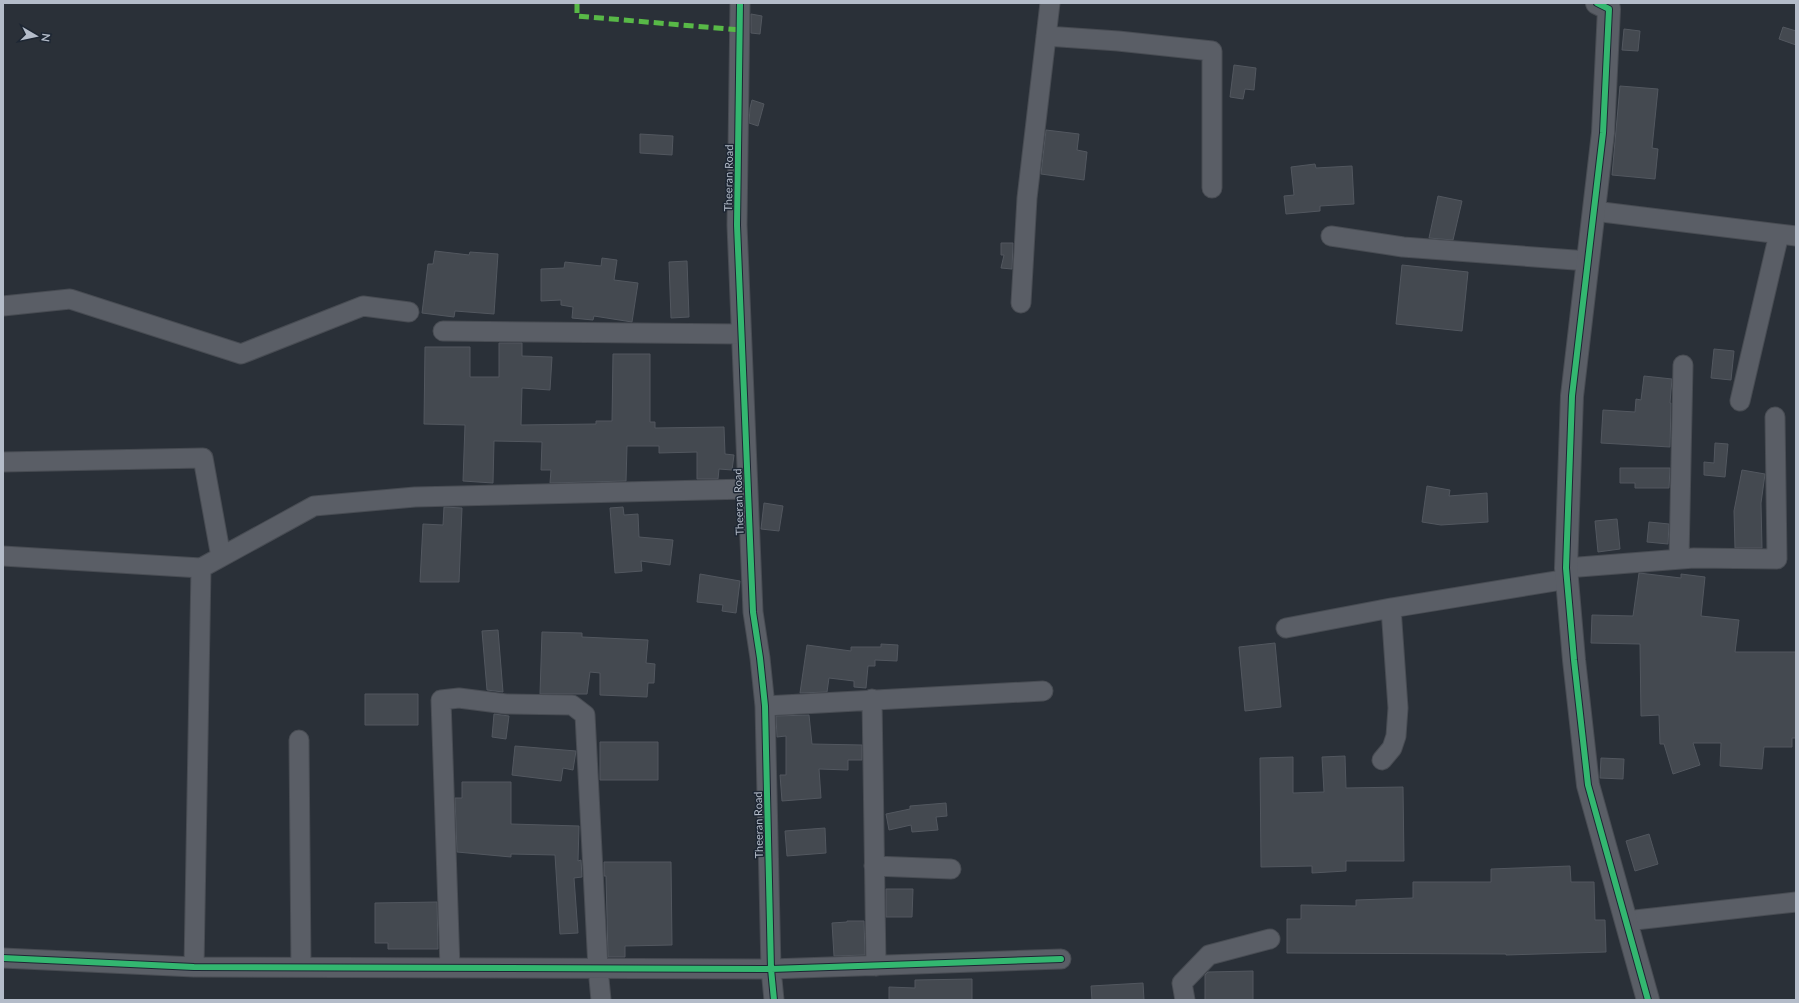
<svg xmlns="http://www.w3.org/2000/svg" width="1799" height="1003" font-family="Lato,sans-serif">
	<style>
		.building { fill: #444950; stroke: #52575f }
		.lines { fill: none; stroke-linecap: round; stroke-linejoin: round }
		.minor-casing { stroke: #484c53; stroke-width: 21 }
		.tertiary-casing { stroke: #484c53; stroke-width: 24 }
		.minor { stroke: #5a5e66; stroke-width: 19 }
		.tertiary { stroke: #5a5e66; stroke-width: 22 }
		.quiet { stroke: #58b947; stroke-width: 5; stroke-dasharray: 10 5; stroke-linecap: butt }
		.cycleway-casing { stroke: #1d2633; stroke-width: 8 }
		.cycleway { stroke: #33b770; stroke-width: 6 }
		.labels { text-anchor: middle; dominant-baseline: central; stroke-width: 3; stroke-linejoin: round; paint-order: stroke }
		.street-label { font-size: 11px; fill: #b4bcc9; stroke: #1d2633 }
	</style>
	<rect width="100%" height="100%" fill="#2a3038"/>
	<!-- building -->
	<path class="building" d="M751,14L762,16L760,34L751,33Z
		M1783,27L1796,31V45L1779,39Z
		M1624,29L1640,31L1638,51L1622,50Z
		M1234,65L1256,68L1254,90L1245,89L1243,99L1230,97Z
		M1620,86L1658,89L1652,148L1658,149L1655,179L1612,175Z
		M752,100L764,104L758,126L749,123L750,108Z
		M1046,130L1079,134L1077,150L1087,152L1084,180L1041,174Z
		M640,134L673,136L672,155L640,153Z
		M1315,164L1316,168L1352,166L1354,204L1320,206V211L1286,214L1284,196L1294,195L1291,167Z
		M1438,196L1462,201L1453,240L1429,238Z
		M1001,243H1013L1012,269L1001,268L1004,255H1001Z
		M435,251L469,255L470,252L498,254L494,314L455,311L454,317L422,313L428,264H433Z
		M602,258L617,260L614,280L638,283L632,322L594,316L593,320L572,318L573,307L561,305V300L541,301V269L564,268L565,262L601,266Z
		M687,261L689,317L671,318L669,262Z
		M1402,265L1468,272L1462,331L1396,324Z
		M499,343H522V356L552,357L550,390L522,388L521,425L596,424V421H612L613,354H650V422H655V428L724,427L725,454L734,455L732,470L719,469L718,479H697V452L659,453V446H627L626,481L550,483L551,470H541L542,442L494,441L493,483L463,481L465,425L424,424L425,347H470V377H499Z
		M1714,349L1734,351L1731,380L1711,378Z
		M1644,376L1672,379L1670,403H1671L1670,447L1601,443L1603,410L1635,412L1636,399L1641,400Z
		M1715,443L1728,444L1725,477L1704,475V462L1714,463Z
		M1620,468H1670L1669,488H1635V483H1620Z
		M1742,470L1765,474L1761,503L1762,548H1735L1734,511Z
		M1427,486L1450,490L1449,496L1487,493L1488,522L1441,525L1422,522Z
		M764,503L783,506L779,531L761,529Z
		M444,507L462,508L459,582H420L423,524L443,525Z
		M623,507L624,515L638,514L639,537L673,540L670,565L641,561L642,571L615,573L610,508Z
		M1617,519L1620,549L1598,552L1595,521Z
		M1649,522L1669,524L1668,544L1647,542Z
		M1639,573L1681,578V574L1705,577L1701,616L1739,620L1735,652H1796V738H1792V747H1764L1762,769L1720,766L1721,743H1693L1700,765L1673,774L1664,744H1660L1659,715L1641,716L1640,644L1591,643L1592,615L1633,616Z
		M700,574L740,581L736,613L722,611L723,605L697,602Z
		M498,630L503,692L487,690L482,631Z
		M542,632L582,633V637L648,640L646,663L655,664L654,683H648L647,697L600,695V673L590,672L587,694H540Z
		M1275,643L1281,707L1245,711L1239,647Z
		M881,644L898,645L897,661L875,660V666H868L866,688L854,687V681L829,678L827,692L800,693L807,645L851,651V647H881Z
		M365,694H418V725H365Z
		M494,714L509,716L506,739L492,737Z
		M809,715L812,744L862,745V760H848V770L819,769L821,798L782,801L780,775H786V736L777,737L776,716Z
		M600,742H658V780H600Z
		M515,746L576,751L573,770L563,768L561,781L512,775Z
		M1345,756L1346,788L1403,787L1404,861H1346V871L1312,873V866L1261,867L1260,758L1293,757V793L1324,792L1322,757Z
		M1601,758L1624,759L1623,779L1600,778Z
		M462,782H511V824L579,826L578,861L581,860L582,877L574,878L578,933L560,934L555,855L511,854V857L457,852L455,798H462Z
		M946,803L947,816L936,817L938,830L912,832L911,825L889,830L886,814L910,809V806Z
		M825,828L826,853L787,856L785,831Z
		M1649,834L1658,864L1635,871L1626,841Z
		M604,862H671L672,945L625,946V957H608L606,876H604Z
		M1570,866L1571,882H1594L1595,920H1605L1606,952L1506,955V954L1287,953V919H1301V905L1356,906V900L1413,898V882H1491V869Z
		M886,889H913L912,917H886Z
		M437,902L438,949H388V943H375V903Z
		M847,921H864L865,955L834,956L832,923L847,922Z
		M1253,971V1000H1205V975L1208,972Z
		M972,979V1000H889V987L915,988V980Z
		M1143,983L1144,1000H1092L1091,986Z"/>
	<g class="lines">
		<defs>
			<path id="minor" d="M740,3L737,225L753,612L760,658L765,706L771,969L774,1000
				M1046,36L1118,41L1212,51V188
				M1594,211L1796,236
				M1331,236L1403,247L1588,261
				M1021,303L1027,198L1050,3
				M3,306L70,299L241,354L363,306L409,312
				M443,331L741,334
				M1740,401L1779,234
				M3,462L203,458L221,557
				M3,556L201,568
				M1679,559L1683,365
				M1566,568L1694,558L1777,559L1775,417
				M1286,628L1391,608L1568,579
				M872,699L876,966
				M765,706L1043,691
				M299,740L301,967
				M1382,760L1392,748L1396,736L1398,708L1391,608
				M874,866L951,869
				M1626,921L1796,902
				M3,958L194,967L771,969L1061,959
				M194,967L201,568L314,506L415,497L747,489
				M450,968L441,700L459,698L506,704L572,705L585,715L598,968L601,1000
				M1185,1000L1182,983L1209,955L1270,939"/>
			<path id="tertiary" d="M1597,3L1609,9L1603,133L1572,396L1566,568L1574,660L1588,785L1648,1000"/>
		</defs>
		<!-- minor casing -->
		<use href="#minor" class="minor-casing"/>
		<!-- tertiary casing -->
		<use href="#tertiary" class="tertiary-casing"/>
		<!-- minor -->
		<use href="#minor" class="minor"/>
		<!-- tertiary -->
		<use href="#tertiary" class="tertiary"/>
		<!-- quiet -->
		<path class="quiet" d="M577,3V16L740,30"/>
		<defs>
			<path id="cycleway" d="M740,3L737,225L753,612L760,658L765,706L771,969L774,1000
				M1597,3L1609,9L1603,133L1572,396L1566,568L1574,660L1588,785L1648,1000
				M3,958L194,967L771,969L1061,959"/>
		</defs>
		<!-- cycleway casing -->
		<use href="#cycleway" class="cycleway-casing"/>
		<!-- cycleway -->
		<use href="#cycleway" class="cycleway"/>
	</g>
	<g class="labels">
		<!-- street labels -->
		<g class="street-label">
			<text transform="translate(728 178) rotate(-89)">Theeran Road</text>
			<text transform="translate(738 502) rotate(-92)">Theeran Road</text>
			<text transform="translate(758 825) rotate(-91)">Theeran Road</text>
		</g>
	</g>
	<!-- border -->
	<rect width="1799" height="1003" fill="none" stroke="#b4bcc9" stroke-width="8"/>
	<!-- north arrow -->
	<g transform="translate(36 36) rotate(99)" stroke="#1d2633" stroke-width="3" paint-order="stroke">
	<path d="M0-3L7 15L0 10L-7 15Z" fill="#b4bcc9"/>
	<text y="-6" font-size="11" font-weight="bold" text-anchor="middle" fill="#b4bcc9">N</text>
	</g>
</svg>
